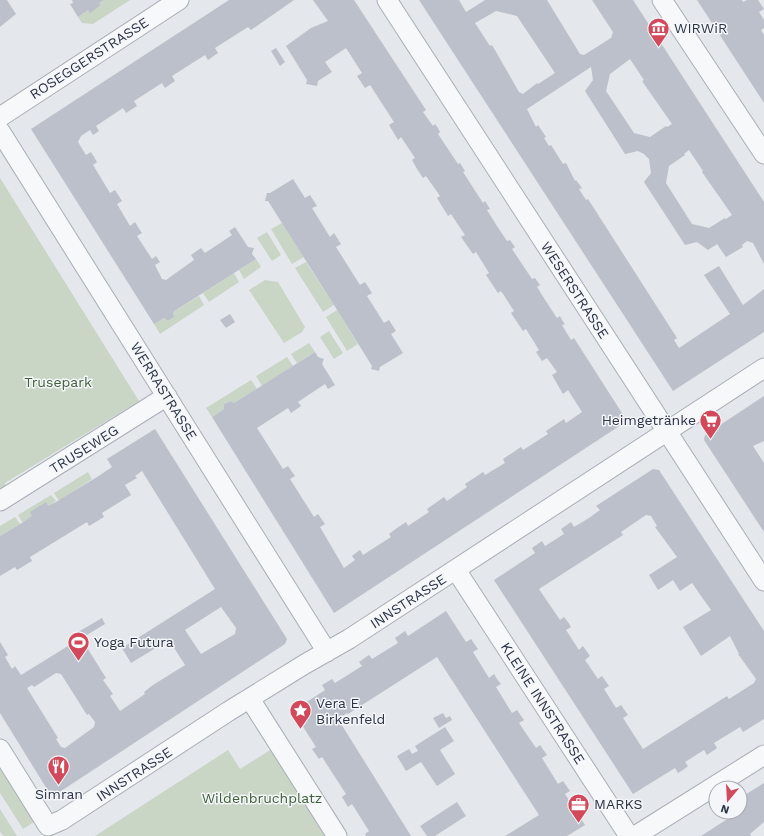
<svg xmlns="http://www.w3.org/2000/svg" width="764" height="836" font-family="'Work Sans',sans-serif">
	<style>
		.green { fill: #c9d6c5 }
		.building { fill: #bbc0ca; fill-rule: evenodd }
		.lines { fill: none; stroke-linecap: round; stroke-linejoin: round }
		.minor-casing { stroke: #a9aeb7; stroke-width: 21 }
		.minor { stroke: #f7f8fa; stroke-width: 19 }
		.labels { text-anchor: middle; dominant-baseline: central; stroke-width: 3; stroke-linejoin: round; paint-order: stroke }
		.poi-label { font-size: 14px; fill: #2b3445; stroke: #f4f6f9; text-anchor: start }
		.street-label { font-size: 14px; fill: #2b3445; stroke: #f4f6f9 }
		.park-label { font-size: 14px; fill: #3f6138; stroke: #f4f6f9 }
	</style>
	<rect width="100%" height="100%" fill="#e4e7ec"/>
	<!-- green -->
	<path class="green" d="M104,0H130L93,24L82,23L78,17L88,10L90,12L101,5L99,3Z
		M0,178L139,401L5,483L7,490L0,495Z
		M282,223L304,257L292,264L271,229Z
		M267,232L281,255L272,261L257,238Z
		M256,259L261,267L244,279L239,270Z
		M306,262L334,305L323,312L295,268Z
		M234,273L239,282L209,302L203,293Z
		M265,280L278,282L305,327L302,332L284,343L249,290Z
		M199,296L204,305L160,334L154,324L164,318L168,321L174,317L173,312Z
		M337,310L358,344L347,351L326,317Z
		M329,331L343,353L334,359L320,337Z
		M309,343L315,352L297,363L291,354Z
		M287,357L293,366L262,386L256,376Z
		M251,380L257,389L234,403L229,401L224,404V409L212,417L206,408Z
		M88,472L92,479L59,501L54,493Z
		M51,495L56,501L23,523L18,515Z
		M15,517L20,524L0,536V526Z
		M275,747L330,836H95L228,750L240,769Z
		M0,768L34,822L23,829L0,793Z
		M0,809L17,836H3L0,831Z"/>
	<!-- building -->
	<path class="building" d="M0,0H7L16,14L0,27Z
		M72,0H104L99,3L101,5L90,13L88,10L78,17L70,4L73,3Z
		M229,0H294L251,30L248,27L215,48L218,53L208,60L205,55L172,76L175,81L165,88L162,83L134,101L137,106L126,113L123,108L96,126L99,131L93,135L90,130L81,136L78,142L86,155L91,152L97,162L93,165L110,193L115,190L122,201L117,204L130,226L135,222L138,227L142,233L137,236L152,259L156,256L160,262L155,265L162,279L166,280L194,260L191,255L201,248L205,253L232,235L229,231L235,227L248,247L254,248L252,254L256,259L173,312L174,317L168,321L164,318L154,324L31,129Z
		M313,0H354L426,110L423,112L433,126L435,124L438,128L440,132L438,134L458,164L460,163L465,171L463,172L483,203L485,201L490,209L487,210L497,226L507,241L510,240L512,243L515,247L512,249L532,279L535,278L540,285L537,287L547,303L557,318L560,316L562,320L565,324L562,325L571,340L574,338L627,421L334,613L212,417L224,409V404L230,401L234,403L315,352L318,357L324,359L322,364L335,385L328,389L325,384L298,402L301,406L291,413L288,408L257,428L283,469L288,466L295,476L290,479L314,517L318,514L325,524L320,527L344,568L355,560L352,556L357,552L360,550L363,555L391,537L389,534L397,528L406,522L408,526L429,512L427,509L444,497L447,501L467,487L465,484L483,472L485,475L505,463L503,459L521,447L523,450L548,434L546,431L564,419L566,423L582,412L568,390L563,394L552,375L557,372L547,358L542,361L536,352L539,350L526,329L523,331L511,313L514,311L501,291L498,293L486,275L489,273L476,252L473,254L461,237L465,235L451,214L448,216L437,198L440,196L426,176L423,178L417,169L412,160L415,158L401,137L398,140L389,125L394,122L370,85L365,88L357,76L362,73L346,48L325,62L332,72L318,81L317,86L306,84L307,80L286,46L311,28L328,21Z
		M419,0H459L466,12L485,0H547L580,54L584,55L611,38L613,32L592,0H633L764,202V264L753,243L747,241L742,245L743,247L726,257L717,244L708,250L697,242L685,245L644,182L651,173L649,159L644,154L638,151L625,154L585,91L593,80L591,67L527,109L536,127L538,125L546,137L544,138L549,146L551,145L563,164L566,163L575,181L576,180L582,188L579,189L586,200L588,199L677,338L674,340L679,348L730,314L704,275L719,266L743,305L764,289V332L673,391ZM496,11L517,16L555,73L538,84L537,83L523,94L519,92L492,45L490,46L475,23ZM630,59L644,80L642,81L672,124L667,127L666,126L650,137L634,133L606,91L610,74ZM689,150L703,171L702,172L732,215L726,219L725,218L709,228L692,224L666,183L669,166L685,155L684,154Z
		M697,0H742L743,2L747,0H758L764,9L759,12L764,20V28L761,30L764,35V103Z
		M276,48L285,62L280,66L271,51Z
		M293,179L305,198L310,195L317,206L312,208L330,237L334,233L341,244L336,247L360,285L365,282L372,293L367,296L384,323L389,320L396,331L391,334L403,353L380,367L379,371L371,369L372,366L334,305L268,201H265L267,193H270Z
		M230,314L235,322L226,328L220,320Z
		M764,396V441L753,446L764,463V532L704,440L705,435Z
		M155,429L287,639L285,644L55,795L50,794L0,713V642L8,655L5,657L12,669L15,666L21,675L81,638L106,678L103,680L113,694L110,696L120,711L145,694L144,692L153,685L185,665L169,640L131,663L122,648L215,589L142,471L135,476L137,478L125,485L131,495L102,513L104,517L89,526L87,522L30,557L32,561L17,570L15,567L0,576V536L25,521L32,516L30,512L46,502L48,506L56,502L97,477L112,467L107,459ZM221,607L236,628L235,634L201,654L185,630ZM56,673L61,674L87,715L89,714L95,722L94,727L65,748L61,747L56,739L58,738L27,688L32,685L34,687Z
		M653,469L659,470L764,631V719L743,732L740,727L714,743L717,748L707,755L704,750L685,762L688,766L683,770L678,773L675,768L633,794L494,580L535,553L532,548L542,541L545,546L564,534L561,529L571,522L574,527L589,518L600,510L596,506ZM646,515L651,516L657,526L655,527L677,557L649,575L658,590L673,580L680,591L692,583L711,610L683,627L701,656L730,636L739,654H738L756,679L754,683L729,699L727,696L643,749L623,718L628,715L621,705L616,708L604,689L609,686L602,676L598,679L585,660L590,656L583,646L579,650L566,630L571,627L568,622L564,617L560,620L539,589L623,535L621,532Z
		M446,611L466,642L471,639L478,649L473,652L489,678L494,674L497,679L501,684L496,687L512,713L517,710L524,720L519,723L536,748L540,745L547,755L542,758L558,784L563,781L570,791L565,794L585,825L567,836H505L539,815L437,657L348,714L347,713L338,719L411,836H366L365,834L369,831L352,804L348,807L342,797L346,794L322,757L319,759L312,749L316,747L293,711L325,690L322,685L332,679L335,683L362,666L359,662L369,655L372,659L398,643L395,638L405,631L408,636Z
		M102,618L105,624L82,638L78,632Z
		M443,713L446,718L450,716L452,720L439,728L433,718Z
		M445,727L454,741L440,750L455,774L437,786L421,762L406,771L397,756L409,749L412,754L418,751L415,746Z
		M764,783V822L750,834L751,836H701L729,818L726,813L740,812V798Z
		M457,802L466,816L435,836H427L420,826Z"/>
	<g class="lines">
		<defs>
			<path id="minor" d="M387,0L764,581
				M662,0L764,154
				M0,117L179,0
				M0,131L327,652
				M0,501L167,396
				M456,570L629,836
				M250,699L337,836
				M0,749L48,826L62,820L229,711L305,664L349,639L764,368
				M635,836L764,755"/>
		</defs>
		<!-- minor casing -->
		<use href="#minor" class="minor-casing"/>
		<!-- minor -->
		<use href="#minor" class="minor"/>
	</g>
	<!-- icons -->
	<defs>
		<symbol id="museum-pin" viewBox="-11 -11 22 30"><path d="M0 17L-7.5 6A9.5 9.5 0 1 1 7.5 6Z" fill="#d1495b" stroke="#f4f6f9"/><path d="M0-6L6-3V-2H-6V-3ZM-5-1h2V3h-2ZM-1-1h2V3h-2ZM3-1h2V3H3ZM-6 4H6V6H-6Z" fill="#fff"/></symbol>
		<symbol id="supermarket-pin" viewBox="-11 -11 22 30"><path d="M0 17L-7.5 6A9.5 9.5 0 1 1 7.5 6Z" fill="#d1495b" stroke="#f4f6f9"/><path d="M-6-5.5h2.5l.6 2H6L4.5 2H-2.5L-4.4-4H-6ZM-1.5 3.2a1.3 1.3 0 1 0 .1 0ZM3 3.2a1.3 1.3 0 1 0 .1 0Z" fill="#fff"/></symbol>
		<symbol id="stadium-pin" viewBox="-11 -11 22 30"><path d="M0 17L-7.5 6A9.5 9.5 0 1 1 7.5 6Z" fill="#d1495b" stroke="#f4f6f9"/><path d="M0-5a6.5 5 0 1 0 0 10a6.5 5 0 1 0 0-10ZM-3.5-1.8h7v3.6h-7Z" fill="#fff"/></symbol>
		<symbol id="sight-pin" viewBox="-11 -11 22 30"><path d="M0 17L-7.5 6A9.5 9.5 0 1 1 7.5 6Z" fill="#d1495b" stroke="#f4f6f9"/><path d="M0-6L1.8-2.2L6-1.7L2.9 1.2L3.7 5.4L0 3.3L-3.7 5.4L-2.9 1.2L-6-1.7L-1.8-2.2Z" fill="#fff"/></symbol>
		<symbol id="restaurant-pin" viewBox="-11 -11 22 30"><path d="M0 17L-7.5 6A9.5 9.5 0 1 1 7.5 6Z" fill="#d1495b" stroke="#f4f6f9"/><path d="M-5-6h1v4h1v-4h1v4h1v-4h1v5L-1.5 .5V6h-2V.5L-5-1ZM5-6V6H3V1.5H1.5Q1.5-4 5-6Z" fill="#fff"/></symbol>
		<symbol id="office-pin" viewBox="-11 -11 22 30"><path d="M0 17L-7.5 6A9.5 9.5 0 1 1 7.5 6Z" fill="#d1495b" stroke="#f4f6f9"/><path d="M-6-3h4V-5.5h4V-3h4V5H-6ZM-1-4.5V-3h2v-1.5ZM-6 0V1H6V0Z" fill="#fff"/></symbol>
	</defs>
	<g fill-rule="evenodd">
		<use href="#museum-pin" x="646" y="16" width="25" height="34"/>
		<use href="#supermarket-pin" x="698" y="408" width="25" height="34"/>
		<use href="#stadium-pin" x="66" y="630" width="25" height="34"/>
		<use href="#sight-pin" x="288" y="698" width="25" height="34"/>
		<use href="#restaurant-pin" x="46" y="754" width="25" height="34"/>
		<use href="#office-pin" x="566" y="792" width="25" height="34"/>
	</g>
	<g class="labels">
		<!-- poi labels -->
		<g class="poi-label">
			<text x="674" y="28">WIRWiR</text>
			<text x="696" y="420" text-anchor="end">Heimgetränke</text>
			<text x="94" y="642">Yoga Futura</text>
			<text x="316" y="703">Vera E.<tspan x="316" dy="16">Birkenfeld</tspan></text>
			<text x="59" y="794" text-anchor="middle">Simran</text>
			<text x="594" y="804">MARKS</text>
		</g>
		<!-- street labels -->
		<g class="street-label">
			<text transform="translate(89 58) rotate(-33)">ROSEGGERSTRASSE</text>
			<text transform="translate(575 290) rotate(57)">WESERSTRASSE</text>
			<text transform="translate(164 391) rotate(58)">WERRASTRASSE</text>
			<text transform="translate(84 449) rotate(-32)">TRUSEWEG</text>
			<text transform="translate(408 601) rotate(-33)">INNSTRASSE</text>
			<text transform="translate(543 703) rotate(57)">KLEINE INNSTRASSE</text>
			<text transform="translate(134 774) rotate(-33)">INNSTRASSE</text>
		</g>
		<!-- park labels -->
		<g class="park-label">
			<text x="58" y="382">Trusepark</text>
			<text x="262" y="798">Wildenbruchplatz</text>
		</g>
	</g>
	<!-- north arrow -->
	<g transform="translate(728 800) rotate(198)"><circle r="19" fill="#f4f6f9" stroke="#a4a8b1"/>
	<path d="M0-3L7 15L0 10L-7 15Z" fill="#d1495b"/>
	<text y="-6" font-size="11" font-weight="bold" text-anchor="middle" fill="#2b3445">N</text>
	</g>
</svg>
